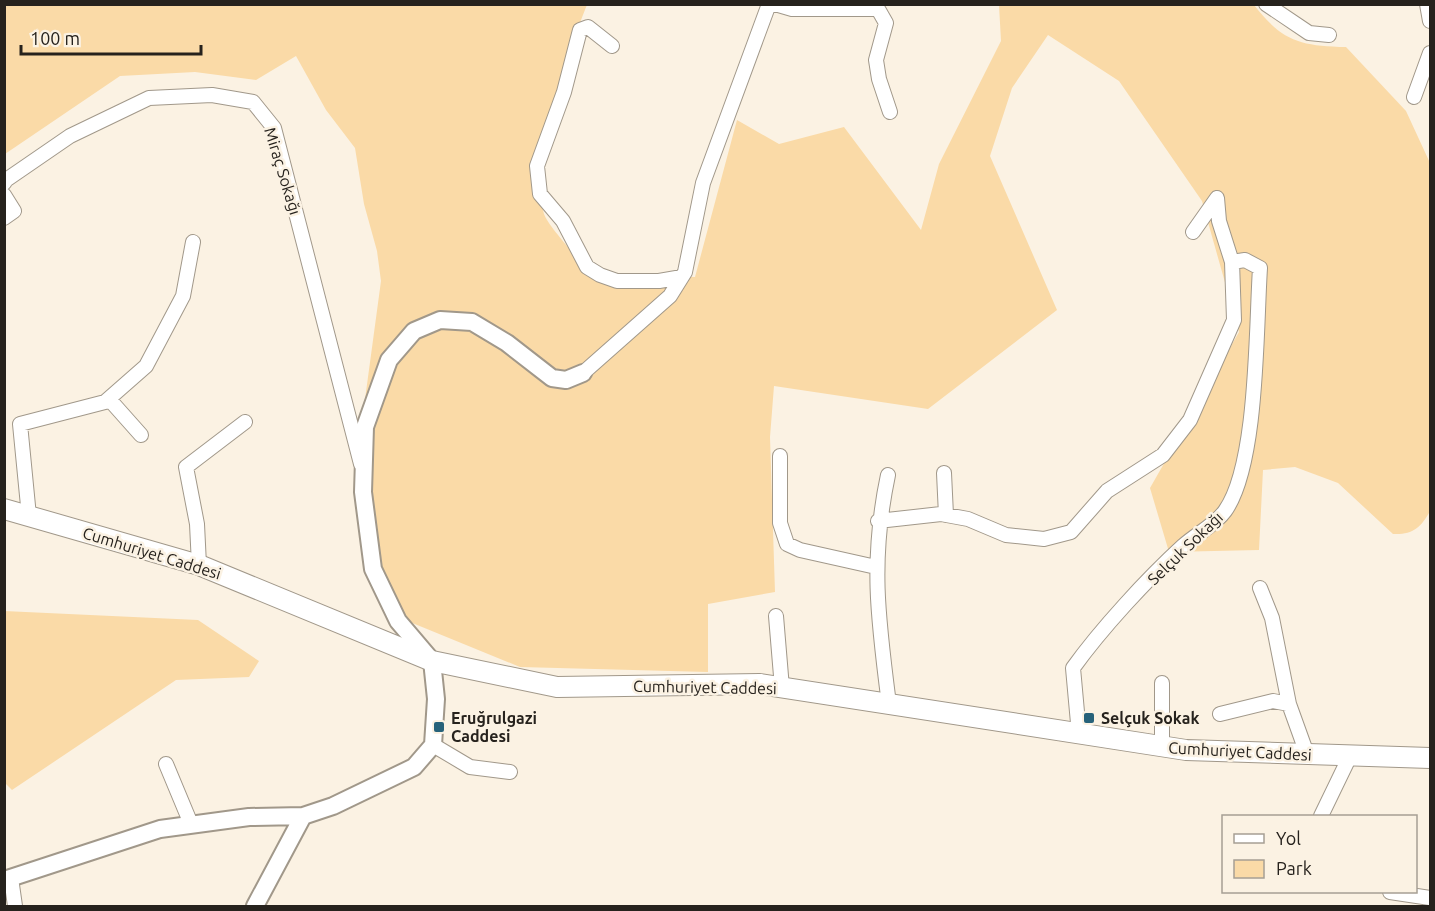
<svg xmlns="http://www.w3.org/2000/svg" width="1435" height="911" font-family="Ubuntu,sans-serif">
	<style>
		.green { fill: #fadaa7 }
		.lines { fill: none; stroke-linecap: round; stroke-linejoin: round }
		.minor-casing { stroke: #a1988a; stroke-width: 16 }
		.tertiary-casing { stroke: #a1988a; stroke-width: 20 }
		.secondary-casing { stroke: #a1988a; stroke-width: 22 }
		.minor { stroke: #fff; stroke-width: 14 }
		.tertiary { stroke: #fff; stroke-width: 16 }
		.secondary { stroke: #fff; stroke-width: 20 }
		.poi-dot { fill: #27627a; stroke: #fbf2e3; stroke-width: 2 }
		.labels { text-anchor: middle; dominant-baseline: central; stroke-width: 5; stroke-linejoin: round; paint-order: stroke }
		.street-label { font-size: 16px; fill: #26221d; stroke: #fbf2e3 }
		.poi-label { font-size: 16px; font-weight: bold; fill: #26221d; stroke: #fbf2e3; text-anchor: start }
	</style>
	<rect width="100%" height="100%" fill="#fbf2e3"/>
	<!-- green -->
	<path class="green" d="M5,5H587C570,44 532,175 544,214C548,226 582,263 592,275L695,277L737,120L779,144L844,127L921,230L939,164L1001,41L999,5H1254C1282,41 1300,46 1346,47L1406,111L1430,163V511C1421,528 1412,535 1393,534L1338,483L1295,467L1263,470L1259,550L1169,552L1150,488L1239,332L1202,201L1119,81L1048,35L1012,88L990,156L1057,310L928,409L774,386L770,437L775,592L708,604V672L520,667L405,620L371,552L363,414L381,281L377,251L364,204L355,148L326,110L296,56L256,80L195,72L120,76L5,154Z
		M4,611L198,620L259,661L249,677L176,680L12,790L4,782Z"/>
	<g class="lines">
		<defs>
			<path id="minor" d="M775,4L792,9H878L886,23L876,60L879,79L890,112
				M1266,4L1309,33L1329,35
				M1427,4L1430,21
				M612,46L588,27L580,30L564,92L537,166L540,194L563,221L587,267L600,275L617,281H659L682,277
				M1414,97L1430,53
				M4,183L6,180L70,136L149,98L212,95L253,102L274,128L361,464
				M4,195L14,211L4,218
				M1193,232L1217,198L1219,221L1232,262
				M583,373L670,296L685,272L703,183L769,4
				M109,399L141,435
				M780,456V523L787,544L800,550L876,567
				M944,473L946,515
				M888,475C870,560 878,619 889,704
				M29,516L20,424L105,402L146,366L183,296L193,242
				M878,521L941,514L968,519L1006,535L1044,539L1071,532L1107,491L1163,455L1190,420L1234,320L1232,262L1245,260L1260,268C1256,327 1258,465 1225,511C1215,525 1196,534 1183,546C1147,579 1101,629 1073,668L1079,734
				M199,565L197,524L186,467L245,422
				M1260,588L1272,618L1289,704L1307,754
				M776,616L782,688
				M1220,714L1273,701L1289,704
				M433,745L470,767L510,772
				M1162,747V683
				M166,764L191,824
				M1321,816L1350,756
				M11,878L15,906
				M1390,892L1430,898"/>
			<path id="tertiary" d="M4,880L160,829L249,817L303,816L333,806L414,767L433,745L436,699L432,661L398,621L373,569L363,492L365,427L389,360L414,331L440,320L472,322L507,343L552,378L566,380L583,373
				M255,906L303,816"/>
			<path id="secondary" d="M4,509L199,565L432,661L557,687L760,684L1186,750L1430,758"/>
		</defs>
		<!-- minor casing -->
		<use href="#minor" class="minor-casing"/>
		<!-- tertiary casing -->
		<use href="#tertiary" class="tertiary-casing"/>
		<!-- secondary casing -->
		<use href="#secondary" class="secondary-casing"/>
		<!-- minor -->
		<use href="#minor" class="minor"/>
		<!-- tertiary -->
		<use href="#tertiary" class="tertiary"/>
		<!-- secondary -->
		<use href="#secondary" class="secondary"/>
	</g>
	<!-- markers -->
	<g class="poi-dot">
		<rect x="1083" y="712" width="12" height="12" rx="3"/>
		<rect x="433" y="721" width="12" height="12" rx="3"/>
	</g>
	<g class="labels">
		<!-- street labels -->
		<g class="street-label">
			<text transform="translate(283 171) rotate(73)">Miraç Sokağı</text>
			<text transform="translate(1185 548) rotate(-44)">Selçuk Sokağı</text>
			<text transform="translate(152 553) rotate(17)">Cumhuriyet Caddesi</text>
			<text transform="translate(705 687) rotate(1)">Cumhuriyet Caddesi</text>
			<text transform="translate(1240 751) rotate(3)">Cumhuriyet Caddesi</text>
		</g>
		<!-- poi labels -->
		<g class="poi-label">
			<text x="451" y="718">Eruğrulgazi<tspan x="451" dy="18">Caddesi</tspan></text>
			<text x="1101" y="718">Selçuk Sokak</text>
		</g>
	</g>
	<!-- border -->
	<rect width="1435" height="911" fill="none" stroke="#26221d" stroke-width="12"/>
	<!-- legend -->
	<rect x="1222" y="815" width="195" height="78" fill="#fbf2e3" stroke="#a69f94" stroke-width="1.5"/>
	<rect x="1234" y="834" width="30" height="9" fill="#ffffff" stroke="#a69f94" stroke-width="1.5"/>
	<text x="1276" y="845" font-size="18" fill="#26221d">Yol</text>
	<rect x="1234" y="860" width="30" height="18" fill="#fadaa7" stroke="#a69f94" stroke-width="1.5"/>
	<text x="1276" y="875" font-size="18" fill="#26221d">Park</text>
	<!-- scale -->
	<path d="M21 45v9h180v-9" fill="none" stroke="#26221d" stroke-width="3"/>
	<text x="30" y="45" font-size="18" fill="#26221d" stroke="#fbf2e3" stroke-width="4.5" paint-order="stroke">100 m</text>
</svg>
